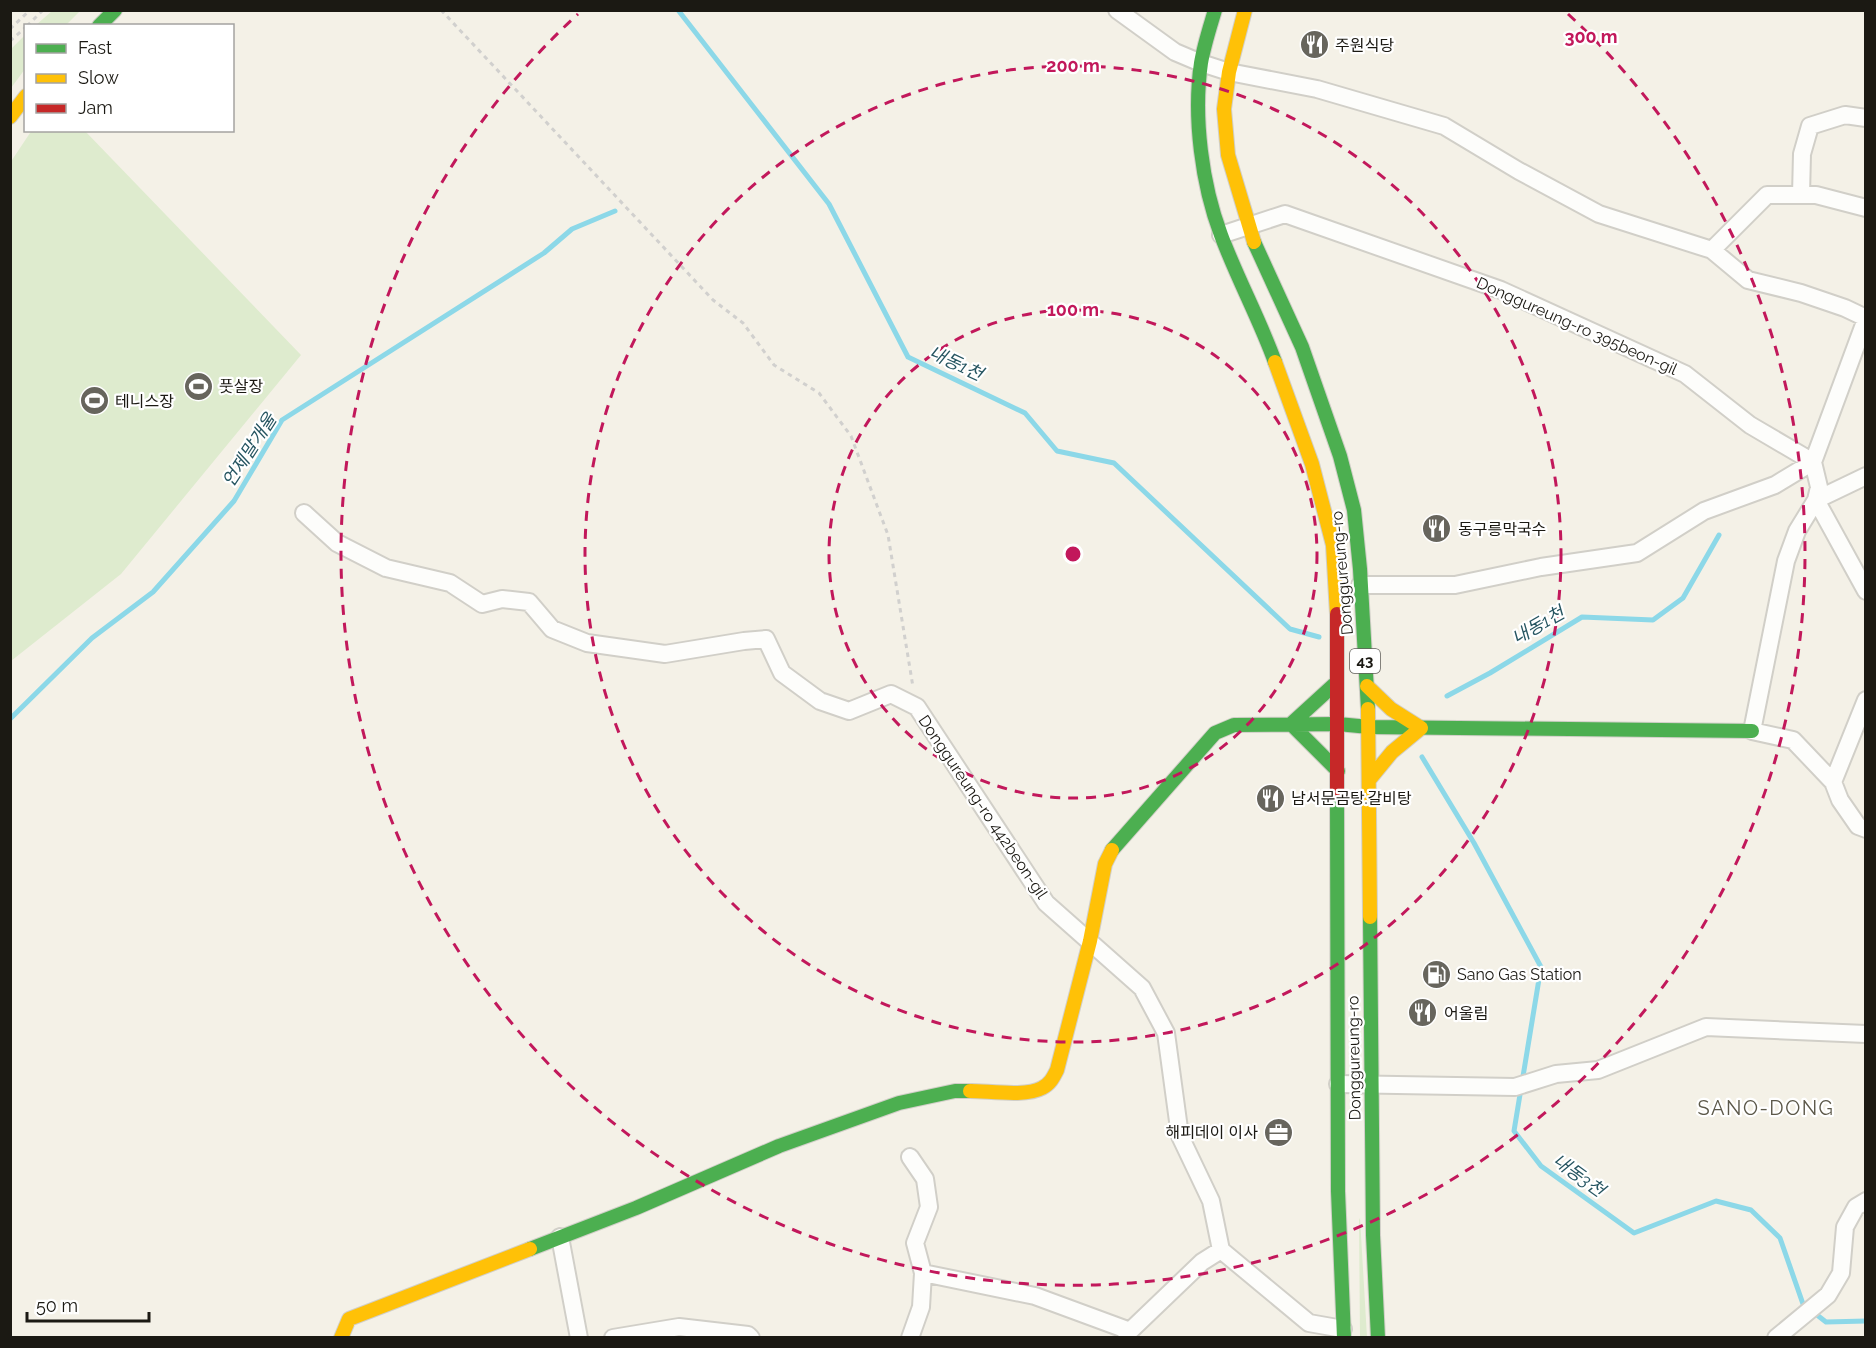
<svg xmlns="http://www.w3.org/2000/svg" width="1876" height="1348" font-family="Raleway,'Noto Sans KR',sans-serif">
	<style>
		.green { fill: #deebce }
		.lines { fill: none; stroke-linecap: round; stroke-linejoin: round }
		.stream { stroke: #8cd8e8; stroke-width: 5 }
		.street-casing { stroke: #d1cfc8; stroke-width: 20 }
		.fast-casing { stroke: #d1cfc8; stroke-width: 16 }
		.slow-casing { stroke: #d1cfc8; stroke-width: 16 }
		.jam-casing { stroke: #d1cfc8; stroke-width: 16 }
		.path { stroke: #d1d0ce; stroke-width: 3; stroke-dasharray: 4.5 4.5; stroke-linecap: butt }
		.street { stroke: #fdfdfb; stroke-width: 16 }
		.fast { stroke: #4caf50; stroke-width: 14 }
		.slow { stroke: #ffc107; stroke-width: 14 }
		.jam { stroke: #c62828; stroke-width: 14 }
		.ring { fill: none; stroke: #c2185b; stroke-width: 3; stroke-dasharray: 10 8 }
		.labels { text-anchor: middle; dominant-baseline: central; stroke-width: 4.5; stroke-linejoin: round; paint-order: stroke }
		.shield { fill: #fff; stroke: #5f5e5a; stroke-width: 1.5 }
		.shield-label { font-size: 15px; font-weight: bold; fill: #1b1913 }
		.poi-label { font-size: 16px; fill: #1b1913; stroke: #fff; text-anchor: start }
		.street-label { font-size: 16px; fill: #1b1913; stroke: #fff }
		.water-label { font-size: 18px; font-style: italic; fill: #265561; stroke: #fff }
		.quarter-label { font-size: 20px; letter-spacing: 1.5px; fill: #5c5849; stroke: #fff }
		.centre { fill: #c2185b; stroke: #fff; stroke-width: 3 }
		.ring-label { font-size: 18px; text-anchor: middle; font-weight: bold; fill: #c2185b; stroke: #fff; stroke-width: 4.5; stroke-linejoin: round; paint-order: stroke }
	</style>
	<rect width="100%" height="100%" fill="#f4f1e7"/>
	<!-- green -->
	<path class="green" d="M52,11V10L80,11L66,25H36Z
		M25,35V69L11,88V49Z
		M32,130L85,131L301,355L121,574L11,661L10,163Z
		M1360,1218L1367,1337H1360L1359,1220Z"/>
	<g class="lines">
		<!-- stream -->
		<path class="stream" d="M678,10L829,204L908,357L1025,413L1057,451L1114,463L1290,629L1319,637
			M1447,696L1490,673L1582,617L1653,620L1683,598L1719,535
			M10,719L92,638L153,592L234,501L282,420L544,253L572,229L615,211
			M1422,757L1474,843L1541,967L1514,1131L1541,1166L1634,1233L1716,1201L1751,1210L1780,1238L1803,1304L1826,1322L1866,1321"/>
		<defs>
			<path id="street" d="M1117,10L1175,52L1201,63L1229,72L1317,89L1444,126L1519,171L1599,214L1712,250L1748,280L1801,293L1845,308L1866,318
				M1801,195L1802,154L1810,126L1845,115L1866,118
				M1221,235L1285,214L1501,290L1685,374L1750,425L1813,462L1819,487L1816,500L1866,591
				M1712,250L1767,195H1816L1866,208
				M1866,476L1816,500L1797,531L1786,561L1752,731L1793,740L1833,782L1840,800L1858,826L1866,829
				M304,513L337,543L386,568L450,583L482,604L502,599L529,602L552,629L587,643L665,654L744,641L766,639L782,673L820,701L849,711L891,694L917,707L1046,903L1142,988L1166,1033L1180,1136L1211,1201L1221,1250L1309,1323L1343,1329
				M1360,585H1455L1541,567L1637,553L1704,511L1775,485L1813,462L1866,319
				M1833,782L1866,700
				M1338,1084L1515,1087L1556,1074L1598,1070L1706,1027L1866,1034
				M910,1157L925,1179L929,1207L915,1243L923,1273L921,1307L910,1338
				M560,1237L579,1338
				M923,1273L1035,1296L1130,1331
				M613,1338L679,1327L748,1335L751,1338
				M1126,1338L1130,1331L1202,1262L1221,1250
				M1776,1338L1828,1295L1841,1273L1845,1227L1856,1207L1866,1201"/>
			<path id="fast" d="M1215,10C1210,27 1204,45 1201,63C1193,117 1202,185 1221,235C1237,278 1259,318 1275,362
				M99,26L115,10
				M1254,242L1302,347L1340,456L1354,510L1360,569L1368,709
				M1337,682L1291,724L1338,771
				M1337,794L1338,1191L1344,1338
				M1112,850L1215,733L1234,725L1338,724L1369,727L1752,731
				M1370,917L1373,1235L1378,1338
				M530,1249L636,1208L779,1146L899,1103L955,1091H970"/>
			<path id="slow" d="M1245,10L1229,72L1224,109L1228,155L1254,242
				M10,117L26,96
				M1275,362L1312,464L1333,545L1337,614
				M1367,686L1391,709L1421,728L1392,752L1369,780
				M1368,709L1370,917
				M970,1091C989,1091 1026,1097 1042,1088C1050,1084 1053,1078 1057,1070L1090,941L1105,864L1112,850
				M341,1338L349,1319L530,1249"/>
			<path id="jam" d="M1337,614V794"/>
		</defs>
		<!-- street casing -->
		<use href="#street" class="street-casing"/>
		<!-- fast casing -->
		<use href="#fast" class="fast-casing"/>
		<!-- slow casing -->
		<use href="#slow" class="slow-casing"/>
		<!-- jam casing -->
		<use href="#jam" class="jam-casing"/>
		<!-- path -->
		<path class="path" d="M441,10L713,300L743,323L774,365L819,393L851,436L888,535L913,687
			M27,26L43,10
			M10,29L30,10
			M10,41L26,27"/>
		<!-- street -->
		<use href="#street" class="street"/>
		<!-- fast -->
		<use href="#fast" class="fast"/>
		<!-- slow -->
		<use href="#slow" class="slow"/>
		<!-- jam -->
		<use href="#jam" class="jam"/>
	</g>
	<!-- distance rings -->
	<g class="ring">
		<circle cx="1073" cy="554" r="244"/>
		<circle cx="1073" cy="554" r="488"/>
		<path d="M1568 14A732 732 0 1 1 578 14"/>
	</g>
	<!-- icons -->
	<defs>
		<symbol id="restaurant-disc" viewBox="-11 -11 22 22"><circle r="9.5" fill="#67655d" stroke="#fff"/><path d="M-5-6h1v4h1v-4h1v4h1v-4h1v5L-1.5 .5V6h-2V.5L-5-1ZM5-6V6H3V1.5H1.5Q1.5-4 5-6Z" fill="#fff"/></symbol>
		<symbol id="stadium-disc" viewBox="-11 -11 22 22"><circle r="9.5" fill="#67655d" stroke="#fff"/><path d="M0-5a6.5 5 0 1 0 0 10a6.5 5 0 1 0 0-10ZM-3.5-1.8h7v3.6h-7Z" fill="#fff"/></symbol>
		<symbol id="fuel-disc" viewBox="-11 -11 22 22"><circle r="9.5" fill="#67655d" stroke="#fff"/><path d="M-5.5-6h7V0h2V4h1.3V-2.5L3-4.5l.8-.8L6-3V5H2.5V1h-1V6h-7ZM-4.2-4.7v3.2H.2V-4.7Z" fill="#fff"/></symbol>
		<symbol id="office-disc" viewBox="-11 -11 22 22"><circle r="9.5" fill="#67655d" stroke="#fff"/><path d="M-6-3h4V-5.5h4V-3h4V5H-6ZM-1-4.5V-3h2v-1.5ZM-6 0V1H6V0Z" fill="#fff"/></symbol>
	</defs>
	<g fill-rule="evenodd">
		<use href="#restaurant-disc" x="1298" y="28" width="33" height="33"/>
		<use href="#stadium-disc" x="182" y="370" width="33" height="33"/>
		<use href="#stadium-disc" x="78" y="384" width="33" height="33"/>
		<use href="#restaurant-disc" x="1420" y="512" width="33" height="33"/>
		<use href="#restaurant-disc" x="1254" y="782" width="33" height="33"/>
		<use href="#fuel-disc" x="1420" y="958" width="33" height="33"/>
		<use href="#restaurant-disc" x="1406" y="996" width="33" height="33"/>
		<use href="#office-disc" x="1262" y="1116" width="33" height="33"/>
	</g>
	<g class="labels">
		<!-- shield labels -->
		<rect class="shield" x="1350" y="649" width="30" height="24" rx="4.5"/>
		<g class="shield-label">
			<text x="1365" y="661">43</text>
		</g>
		<!-- poi labels -->
		<g class="poi-label">
			<text x="1335" y="45">주원식당</text>
			<text x="219" y="386">풋살장</text>
			<text x="115" y="401">테니스장</text>
			<text x="1458" y="529">동구릉막국수</text>
			<text x="1291" y="798">남서문곰탕.갈비탕</text>
			<text x="1457" y="974">Sano Gas Station</text>
			<text x="1444" y="1013">어울림</text>
			<text x="1258" y="1132" text-anchor="end">해피데이 이사</text>
		</g>
		<!-- street labels -->
		<g class="street-label">
			<text transform="translate(1577 326) rotate(24)">Donggureung-ro 395beon-gil</text>
			<text transform="translate(1342 573) rotate(-95)">Donggureung-ro</text>
			<text transform="translate(983 807) rotate(56)">Donggureung-ro 442beon-gil</text>
			<text transform="translate(1354 1058) rotate(-91)">Donggureung-ro</text>
		</g>
		<!-- water labels -->
		<g class="water-label">
			<text transform="translate(956 363) rotate(25)">내동1천</text>
			<text transform="translate(249 450) rotate(-57)">언제말개울</text>
			<text transform="translate(1538 625) rotate(-30)">내동1천</text>
			<text transform="translate(1579 1175) rotate(36)">내동3천</text>
		</g>
		<!-- quarter labels -->
		<g class="quarter-label">
			<text x="1766" y="1108">SANO-DONG</text>
		</g>
	</g>
	<circle cx="1073" cy="554" r="9" class="centre"/>
	<g class="ring-label">
		<text x="1591" y="43">300 m</text>
		<text x="1073" y="72">200 m</text>
		<text x="1073" y="316">100 m</text>
	</g>
	<!-- border -->
	<rect width="1876" height="1348" fill="none" stroke="#1b1913" stroke-width="24"/>
	<!-- legend -->
	<rect x="24" y="24" width="210" height="108" fill="#ffffff" stroke="#a4a3a1" stroke-width="1.5"/>
	<rect x="36" y="44" width="30" height="9" fill="#4caf50" stroke="#a4a3a1" stroke-width="1.5"/>
	<text x="78" y="54" font-size="18" fill="#1b1913">Fast</text>
	<rect x="36" y="74" width="30" height="9" fill="#ffc107" stroke="#a4a3a1" stroke-width="1.5"/>
	<text x="78" y="84" font-size="18" fill="#1b1913">Slow</text>
	<rect x="36" y="104" width="30" height="9" fill="#c62828" stroke="#a4a3a1" stroke-width="1.5"/>
	<text x="78" y="114" font-size="18" fill="#1b1913">Jam</text>
	<!-- scale -->
	<path d="M27 1312v9h122v-9" fill="none" stroke="#1b1913" stroke-width="3"/>
	<text x="36" y="1312" font-size="18" fill="#1b1913" stroke="#ffffff" stroke-width="4.5" paint-order="stroke">50 m</text>
</svg>
